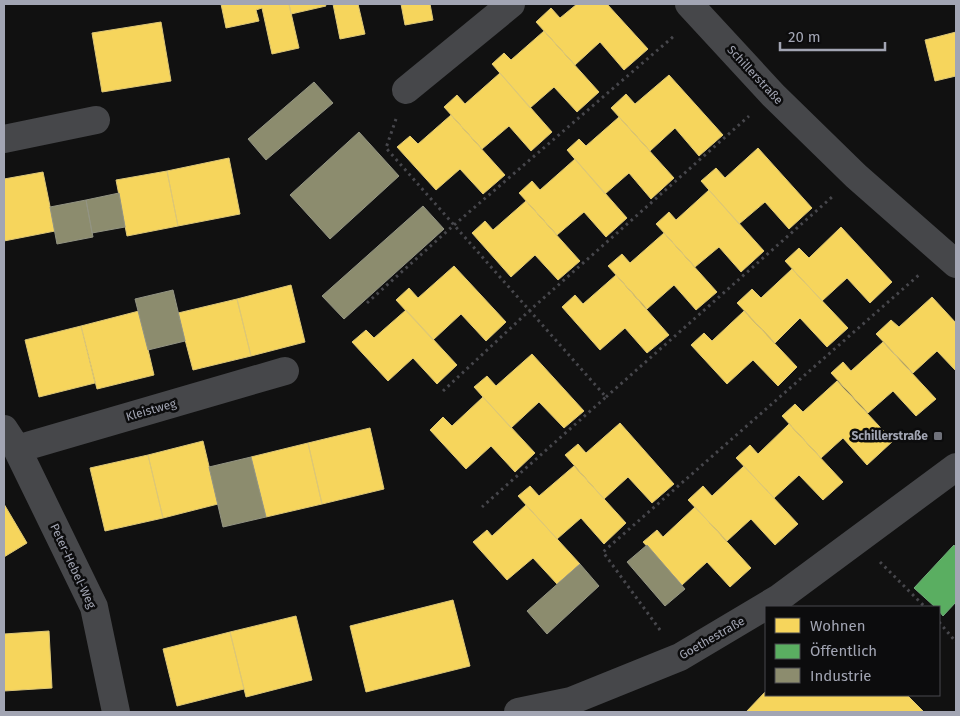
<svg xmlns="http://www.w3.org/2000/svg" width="960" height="716" font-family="'Fira Sans',sans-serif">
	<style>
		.homes { fill: #f6d55c; stroke: #ddc776 }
		.public { fill: #5aae61; stroke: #70ab7a }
		.industry { fill: #8c8c6e; stroke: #939483 }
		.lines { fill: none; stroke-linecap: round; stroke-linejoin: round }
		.path { stroke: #47474c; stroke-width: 3; stroke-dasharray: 2.5 4; stroke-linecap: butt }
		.minor { stroke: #46474a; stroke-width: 28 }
		.poi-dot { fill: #6f717a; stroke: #0c0c0d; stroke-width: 2 }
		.labels { text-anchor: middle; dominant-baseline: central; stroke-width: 5; stroke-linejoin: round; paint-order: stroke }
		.street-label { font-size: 12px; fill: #a2a5b3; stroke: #0c0c0d }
		.poi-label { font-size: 12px; font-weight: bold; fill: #a2a5b3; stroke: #0c0c0d; text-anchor: end }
	</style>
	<rect width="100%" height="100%" fill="#111"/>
	<!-- homes -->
	<path class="homes" d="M221,4H289L299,48L272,54L262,8L256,10L259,21L226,28Z
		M289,4H325L326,6L291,14Z
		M333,4H358L365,34L340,39Z
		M401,4H430L433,20L405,25Z
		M577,4H607L648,49L624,70L600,42L575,65L536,22L551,8L560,18Z
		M161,22L171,81L102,92L92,33Z
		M544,31L599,92L577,112L554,87L530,108L492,64L504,53L511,60Z
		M956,32V76L935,81L925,40Z
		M500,73L552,132L531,151L509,126L482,149L444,107L457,95L465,104Z
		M669,75L723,135L699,156L675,128L650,151L611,108L626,94L635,104Z
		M451,115L505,175L483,194L460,169L436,190L397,147L410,136L418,144Z
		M619,117L674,178L651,199L629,173L605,194L567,150L579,139L586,146Z
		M758,148L812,208L789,229L765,202L739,224L701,181L716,168L725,178Z
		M229,158L240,214L178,226L167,171Z
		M575,159L627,218L606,237L584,212L557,235L519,193L532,181L540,190Z
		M167,171L178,226L127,236L116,180Z
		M43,172L55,231L4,241V179Z
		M709,190L764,251L741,272L719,247L695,267L656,224L669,212L676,220Z
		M526,201L580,261L558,280L535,255L511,277L472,233L485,221L493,230Z
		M841,227L892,282L870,303L847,278L822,301L785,261L799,248L809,258Z
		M664,233L717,292L696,310L674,285L647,309L608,266L622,254L630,263Z
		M454,266L506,322L486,341L461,314L433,340L396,300L409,288L418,298Z
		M792,269L848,328L827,347L800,318L775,343L737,303L752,289L761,298Z
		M616,275L669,335L647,353L625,328L600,350L562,307L575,295L583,304Z
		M291,285L305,342L251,356L237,299Z
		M932,297L956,323V371L937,351L913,373L876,334L891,320L899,327Z
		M237,299L251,356L193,370L178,313Z
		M406,310L457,365L437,384L413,358L388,381L352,342L366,330L374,338Z
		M139,311L154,375L97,389L81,326Z
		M744,311L797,367L778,386L753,360L727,384L691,345L704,333L712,341Z
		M81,326L95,383L39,397L25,340Z
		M883,342L936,399L916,416L893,391L868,413L831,373L843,362L851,371Z
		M532,354L584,411L564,428L539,402L511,428L474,387L487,376L496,386Z
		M837,381L893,441L867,465L843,438L821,458L782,416L795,404L803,412Z
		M483,397L535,453L515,472L491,446L466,469L430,430L443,417L452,426Z
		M620,423L674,484L652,503L628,477L604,499L565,455L578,444L586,453Z
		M789,424L843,482L823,500L799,475L774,498L736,458L750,445L758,454Z
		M370,428L384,489L322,504L308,443Z
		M203,441L218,504L163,518L148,455Z
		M308,443L322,504L266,517L251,457Z
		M148,455L163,518L105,531L90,468Z
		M574,466L626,523L604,544L581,518L557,539L518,496L530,486L539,496Z
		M744,466L798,524L775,545L751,519L727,541L688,500L703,486L712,496Z
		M4,504L27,543L4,557Z
		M526,505L580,564L557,584L533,558L507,580L473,542L487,530L492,536Z
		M695,507L751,568L730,587L707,562L682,585L643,542L657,530L663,537Z
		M453,600L470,666L366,692L350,626Z
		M296,616L312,680L246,697L230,632Z
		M49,631L52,688L4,691V634Z
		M230,632L244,689L177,706L163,649Z
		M766,691V695H907L924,712H746Z"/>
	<!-- public -->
	<path class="public" d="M954,545L956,548V602L943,616L939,611V607H935L914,588Z"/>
	<!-- industry -->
	<path class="industry" d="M314,82L333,103L266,160L248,139Z
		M359,132L399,176L330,239L290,195Z
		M119,193L125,227L92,233L86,200Z
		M86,200L93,237L57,244L50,207Z
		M423,206L444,229L344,319L322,296Z
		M173,290L185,341L148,350L135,299Z
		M251,457L266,517L223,527L209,467Z
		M647,545L685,589L665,606L627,562Z
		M580,564L599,586L547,634L527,611Z"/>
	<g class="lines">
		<!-- path -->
		<path class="path" d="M396,119L386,148L606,397L482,507
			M367,303L454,225L674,36
			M443,391L529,311L749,116
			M606,397L832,197
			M880,562L925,607
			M939,622L956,642
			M660,630L603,552L920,274"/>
		<!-- minor -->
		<path class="minor" d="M689,4L773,95L856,176L956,264
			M406,90L511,4
			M4,139L96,120
			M4,429L17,449L94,607L116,712
			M17,449L285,371
			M518,712L571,701L680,657L779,598L956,467"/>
	</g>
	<!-- markers -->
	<rect class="poi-dot" x="933" y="431" width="10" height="10" rx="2.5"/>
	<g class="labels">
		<!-- street labels -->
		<g class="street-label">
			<text transform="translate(755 75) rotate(47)">Schillerstraße</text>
			<text transform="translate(151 410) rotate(-16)">Kleistweg</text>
			<text transform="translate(73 566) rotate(65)">Peter-Hebel-Weg</text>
			<text transform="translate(712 638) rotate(-30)">Goethestraße</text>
		</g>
		<!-- poi labels -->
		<g class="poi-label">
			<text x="928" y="436">Schillerstraße</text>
		</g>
	</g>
	<!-- border -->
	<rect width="960" height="716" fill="none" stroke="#a2a5b3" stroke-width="10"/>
	<!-- legend -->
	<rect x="765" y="606" width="175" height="90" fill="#0c0c0d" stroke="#48494f"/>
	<rect x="775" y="618" width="25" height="15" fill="#f6d55c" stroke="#48494f"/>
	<text x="810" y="631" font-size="15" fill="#a2a5b3">Wohnen</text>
	<rect x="775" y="644" width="25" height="15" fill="#5aae61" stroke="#48494f"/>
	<text x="810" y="656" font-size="15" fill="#a2a5b3">Öffentlich</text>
	<rect x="775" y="668" width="25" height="15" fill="#8c8c6e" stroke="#48494f"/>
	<text x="810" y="681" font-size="15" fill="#a2a5b3">Industrie</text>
	<!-- scale -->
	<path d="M780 42v8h105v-8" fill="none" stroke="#a2a5b3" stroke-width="2.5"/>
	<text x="788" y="42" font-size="15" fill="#a2a5b3" stroke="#0c0c0d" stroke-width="4" paint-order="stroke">20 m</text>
</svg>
